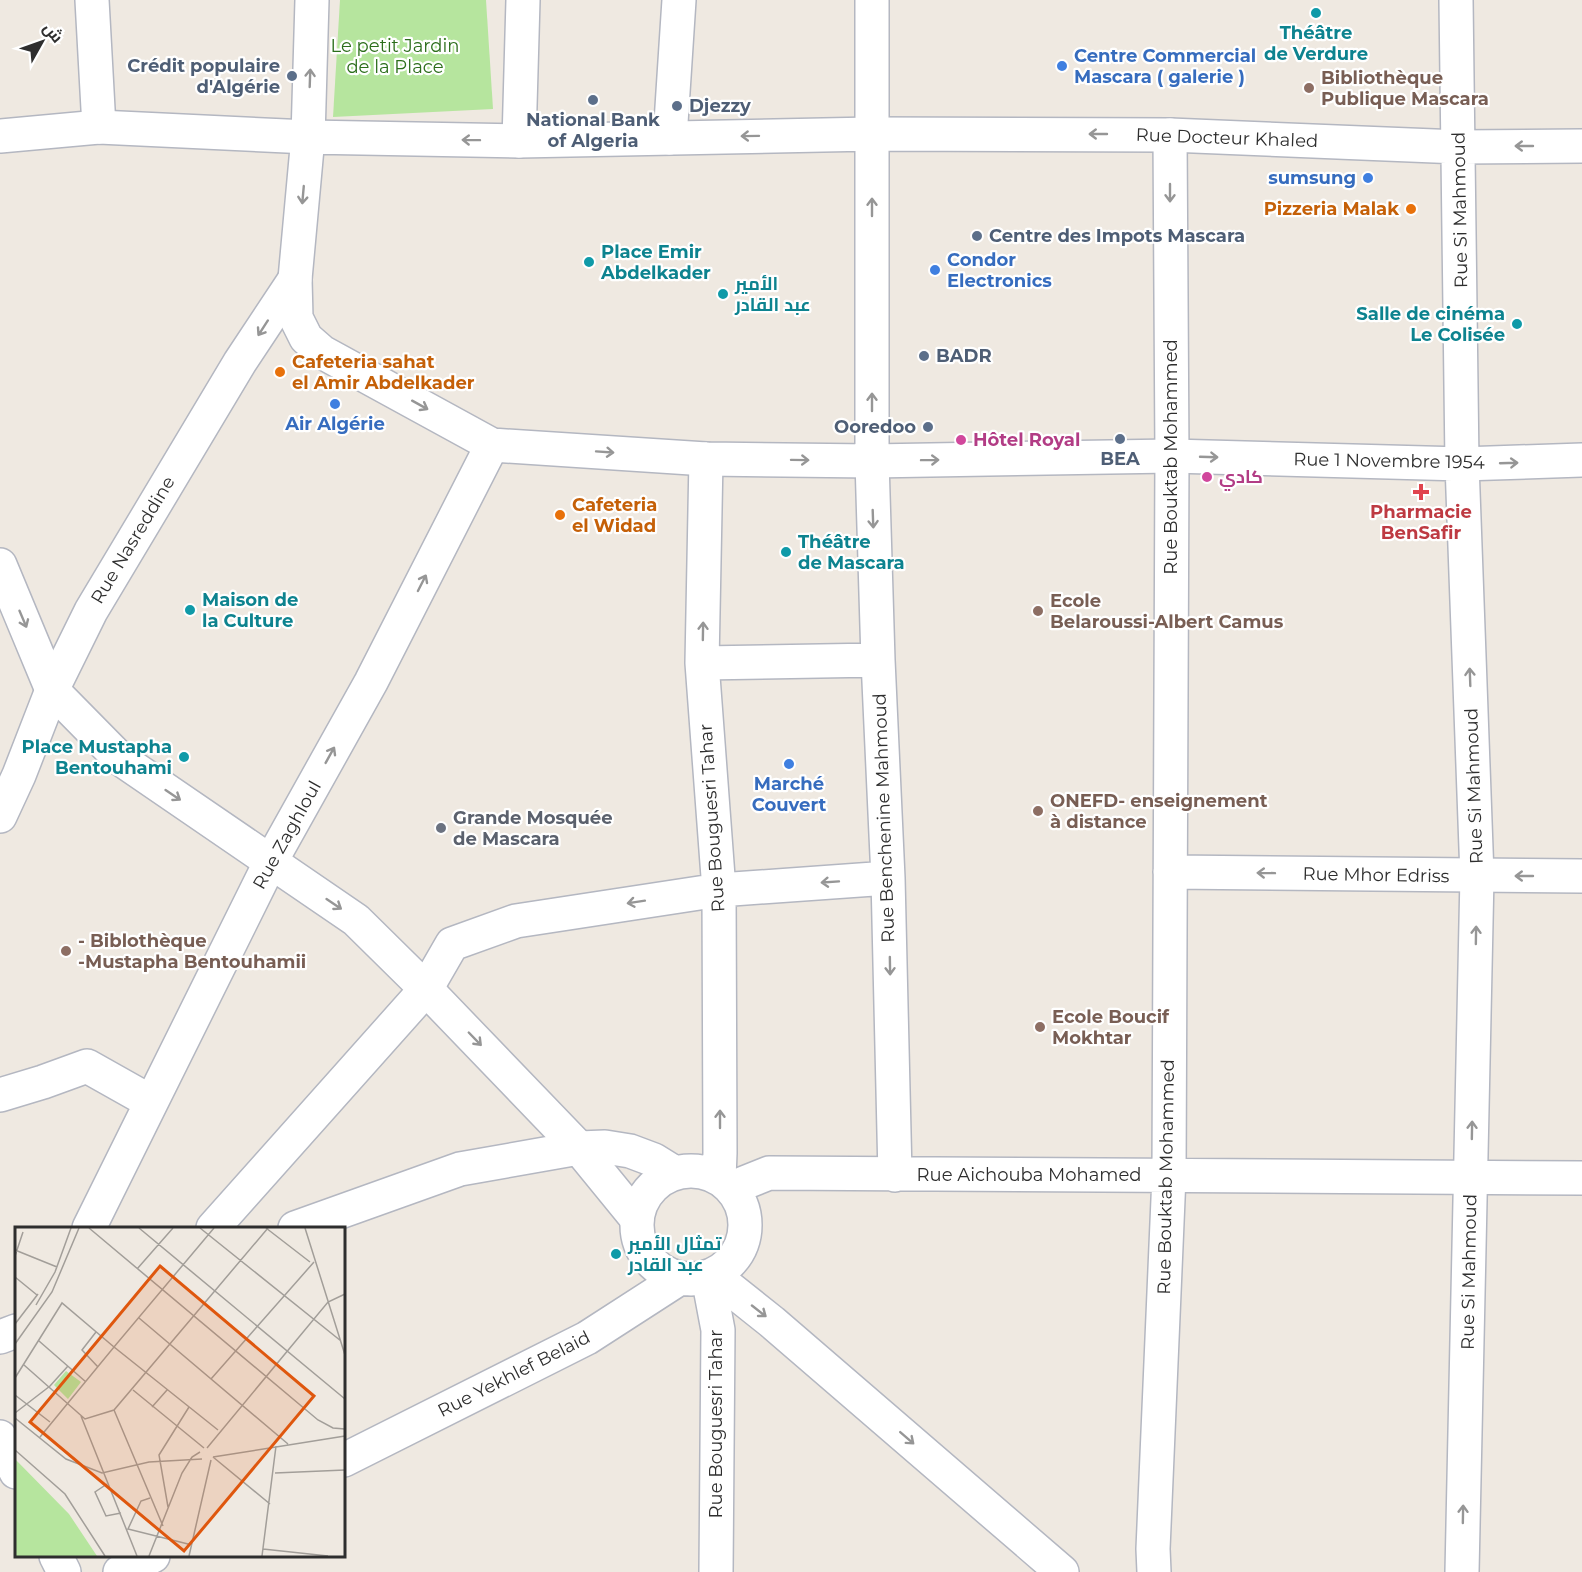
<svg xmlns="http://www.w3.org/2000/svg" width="1582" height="1572" font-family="Montserrat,Cairo,sans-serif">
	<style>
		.green { fill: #b6e59e }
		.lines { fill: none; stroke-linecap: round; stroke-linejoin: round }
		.street-casing { stroke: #b4b7c1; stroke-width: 36 }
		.secondary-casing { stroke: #b4b7c1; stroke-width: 36 }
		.street { stroke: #fff; stroke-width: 33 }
		.secondary { stroke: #fff; stroke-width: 33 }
		.oneway { stroke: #969696 }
		.culture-dot { fill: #0f9aa8; stroke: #fff; stroke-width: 2 }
		.shop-dot { fill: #3f7fe0; stroke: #fff; stroke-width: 2 }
		.service-dot { fill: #5c6f8a; stroke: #fff; stroke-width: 2 }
		.education-dot { fill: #8d6e63; stroke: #fff; stroke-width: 2 }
		.food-dot { fill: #e8710a; stroke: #fff; stroke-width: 2 }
		.hotel-dot { fill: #d1479c; stroke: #fff; stroke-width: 2 }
		.health-dot { fill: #e0444e; stroke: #fff; stroke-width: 2 }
		.worship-dot { fill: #6b7280; stroke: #fff; stroke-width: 2 }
		.labels { text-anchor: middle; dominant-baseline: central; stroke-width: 4.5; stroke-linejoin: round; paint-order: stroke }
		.culture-label { font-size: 18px; font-weight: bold; fill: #0d838f; stroke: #fff; text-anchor: start }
		.park-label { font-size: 18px; fill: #2c6e1b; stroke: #fff }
		.shop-label { font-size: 18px; font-weight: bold; fill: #366cbe; stroke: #fff; text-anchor: start }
		.service-label { font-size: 18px; font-weight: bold; fill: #4e5e75; stroke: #fff; text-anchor: start }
		.education-label { font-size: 18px; font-weight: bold; fill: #785e54; stroke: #fff; text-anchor: start }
		.street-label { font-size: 18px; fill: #2e2e2e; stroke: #fff }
		.food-label { font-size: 18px; font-weight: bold; fill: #c56008; stroke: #fff; text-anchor: start }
		.hotel-label { font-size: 18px; font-weight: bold; fill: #b23c85; stroke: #fff; text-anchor: start }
		.health-label { font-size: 18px; font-weight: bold; fill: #be3a42; stroke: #fff }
		.worship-label { font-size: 18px; font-weight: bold; fill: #5b616d; stroke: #fff; text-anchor: start }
		.inset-road { fill: none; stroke: #a29e99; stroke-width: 1.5 }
		.view { fill: #df570e; fill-opacity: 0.15; stroke: #df570e; stroke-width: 3 }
		.inset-edge { fill: none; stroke: #2e2e2e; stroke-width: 3 }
	</style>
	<rect width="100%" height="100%" fill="#efe9e1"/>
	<!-- green -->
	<path class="green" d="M340,0H486L493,109L333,117Z"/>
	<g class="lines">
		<defs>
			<path id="street" d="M92,0L99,127
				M872,134V0
				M308,137L312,0
				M670,138L679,0
				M519,141L523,0
				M706,459L702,663L719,890L720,1153L719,1178
				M872,461L878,660L888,878L895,1175
				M702,663L878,660
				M0,816L19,775L52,690L91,611L240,362L295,279
				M1170,872L1582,876
				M0,1095L43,1082L87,1066L151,1102
				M637 1225a54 54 0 1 1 108 0a54 54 0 1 1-108 0Z
				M734,1191L744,1183L769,1173L1582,1178
				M89,1228L271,861L371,682L492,445
				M213,1228L426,989L452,944L516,921L719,890L888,878
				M295,1228L460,1169L579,1148L605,1147L630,1151L654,1160L675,1173
				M708,1277L718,1330L716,1572
				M0,1337L16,1331
				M0,1437L16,1472
				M344,1460L587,1338L680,1278
				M56,1556L64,1572
				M120,1572L153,1556
				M1154,1572L1153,1549L1169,1176L1172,456L1170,135"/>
			<path id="secondary" d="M1456,0L1462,464L1477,876L1462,1572
				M872,134L1170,135L1459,147L1582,146
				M0,136L99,127L308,137L519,141L872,134V461
				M308,137L295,279L296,318L306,338L322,352L492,445L706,459L872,461L1172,456L1462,464L1582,460
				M0,565L52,690L119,758L356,920L426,989L579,1148L637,1219
				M713,1275L772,1322L1062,1572"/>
		</defs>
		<!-- street casing -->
		<use href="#street" class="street-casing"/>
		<!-- secondary casing -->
		<use href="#secondary" class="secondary-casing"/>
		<!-- street -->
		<use href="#street" class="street"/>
		<!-- secondary -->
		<use href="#secondary" class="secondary"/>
	</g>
	<!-- one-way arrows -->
	<defs><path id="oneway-shaft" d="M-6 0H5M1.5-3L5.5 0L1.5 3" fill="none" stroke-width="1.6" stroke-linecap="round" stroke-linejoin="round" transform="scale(1.5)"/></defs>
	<g class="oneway">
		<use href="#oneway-shaft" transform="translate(310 78) rotate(-88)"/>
		<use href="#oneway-shaft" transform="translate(1098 134) rotate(-180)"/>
		<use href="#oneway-shaft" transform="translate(750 136) rotate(179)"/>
		<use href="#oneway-shaft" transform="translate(471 140) rotate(-179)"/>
		<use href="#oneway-shaft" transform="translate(1524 146) rotate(180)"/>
		<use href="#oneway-shaft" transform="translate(1170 193) rotate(90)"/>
		<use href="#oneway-shaft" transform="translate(303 195) rotate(95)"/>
		<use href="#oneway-shaft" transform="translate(872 207) rotate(-90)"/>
		<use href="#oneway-shaft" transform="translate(263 328) rotate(123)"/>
		<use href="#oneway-shaft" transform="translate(872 402) rotate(-90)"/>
		<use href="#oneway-shaft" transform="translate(420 405) rotate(29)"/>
		<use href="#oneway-shaft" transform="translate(605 452) rotate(4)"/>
		<use href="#oneway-shaft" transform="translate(1209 457) rotate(2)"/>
		<use href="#oneway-shaft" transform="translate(800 460) rotate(1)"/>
		<use href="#oneway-shaft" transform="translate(930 460) rotate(-1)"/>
		<use href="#oneway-shaft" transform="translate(1509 463) rotate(-2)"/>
		<use href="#oneway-shaft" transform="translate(873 519) rotate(88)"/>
		<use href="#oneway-shaft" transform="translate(422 583) rotate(-63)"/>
		<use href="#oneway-shaft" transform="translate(23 619) rotate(67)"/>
		<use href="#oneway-shaft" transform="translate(703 631) rotate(-89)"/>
		<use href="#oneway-shaft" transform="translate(1470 677) rotate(-92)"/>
		<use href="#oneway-shaft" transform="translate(330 755) rotate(-61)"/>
		<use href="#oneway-shaft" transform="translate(173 795) rotate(34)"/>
		<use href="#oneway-shaft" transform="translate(1266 873) rotate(-179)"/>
		<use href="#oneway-shaft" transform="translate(1524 876) rotate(-180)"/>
		<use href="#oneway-shaft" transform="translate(830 882) rotate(176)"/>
		<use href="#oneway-shaft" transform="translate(636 902) rotate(171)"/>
		<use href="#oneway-shaft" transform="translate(334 904) rotate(34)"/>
		<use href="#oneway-shaft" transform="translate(1476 935) rotate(-89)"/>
		<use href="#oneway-shaft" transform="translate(890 966) rotate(89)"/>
		<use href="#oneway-shaft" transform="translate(475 1039) rotate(46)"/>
		<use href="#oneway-shaft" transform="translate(720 1119) rotate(-90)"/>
		<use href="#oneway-shaft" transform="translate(1472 1130) rotate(-89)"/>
		<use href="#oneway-shaft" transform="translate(759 1311) rotate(38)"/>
		<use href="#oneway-shaft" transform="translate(907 1438) rotate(41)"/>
		<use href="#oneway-shaft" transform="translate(1463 1514) rotate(-89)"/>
	</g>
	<!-- markers -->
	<g class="culture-dot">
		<circle cx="1316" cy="13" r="6"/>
		<circle cx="589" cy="262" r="6"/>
		<circle cx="723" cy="294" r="6"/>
		<circle cx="1517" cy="324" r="6"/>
		<circle cx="786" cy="552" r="6"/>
		<circle cx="190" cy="610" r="6"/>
		<circle cx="184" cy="757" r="6"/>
		<circle cx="616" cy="1254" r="6"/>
	</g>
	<g class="shop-dot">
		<circle cx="1062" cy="66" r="6"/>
		<circle cx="1368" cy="178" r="6"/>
		<circle cx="935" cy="270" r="6"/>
		<circle cx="335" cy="404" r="6"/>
		<circle cx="789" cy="764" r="6"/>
	</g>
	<g class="service-dot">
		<circle cx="292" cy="76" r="6"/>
		<circle cx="593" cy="100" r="6"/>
		<circle cx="677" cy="106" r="6"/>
		<circle cx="977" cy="236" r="6"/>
		<circle cx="924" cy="356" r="6"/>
		<circle cx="928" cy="427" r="6"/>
		<circle cx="1120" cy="439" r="6"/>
	</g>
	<g class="education-dot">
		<circle cx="1309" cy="88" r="6"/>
		<circle cx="1038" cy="611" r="6"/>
		<circle cx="1038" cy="811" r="6"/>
		<circle cx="66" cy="951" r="6"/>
		<circle cx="1040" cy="1027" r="6"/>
	</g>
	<g class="food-dot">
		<circle cx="1411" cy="209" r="6"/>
		<circle cx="280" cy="372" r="6"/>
		<circle cx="560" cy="515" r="6"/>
	</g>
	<g class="hotel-dot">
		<circle cx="961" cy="440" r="6"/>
		<circle cx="1207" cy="477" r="6"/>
	</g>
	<path class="health-dot" d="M1418 483h6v6h6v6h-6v6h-6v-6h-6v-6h6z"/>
	<circle class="worship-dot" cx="441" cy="828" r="6"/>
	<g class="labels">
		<!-- culture labels -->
		<g class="culture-label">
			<text x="1316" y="33" text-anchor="middle">Théâtre<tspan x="1316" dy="21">de Verdure</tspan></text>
			<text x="601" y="252">Place Emir<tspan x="601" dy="21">Abdelkader</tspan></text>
			<text x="735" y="284">الأمير<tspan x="735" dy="21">عبد القادر</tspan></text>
			<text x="1505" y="314" text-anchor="end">Salle de cinéma<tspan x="1505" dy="21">Le Colisée</tspan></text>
			<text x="798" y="542">Théâtre<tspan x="798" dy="21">de Mascara</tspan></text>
			<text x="202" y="600">Maison de<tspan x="202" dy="21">la Culture</tspan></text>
			<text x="172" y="747" text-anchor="end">Place Mustapha<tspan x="172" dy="21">Bentouhami</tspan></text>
			<text x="628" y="1244">تمثال الأمير<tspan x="628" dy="21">عبد القادر</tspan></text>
		</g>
		<!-- park labels -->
		<g class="park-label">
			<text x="395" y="46">Le petit Jardin<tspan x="395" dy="21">de la Place</tspan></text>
		</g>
		<!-- shop labels -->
		<g class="shop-label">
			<text x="1074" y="56">Centre Commercial<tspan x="1074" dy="21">Mascara ( galerie )</tspan></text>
			<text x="1356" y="178" text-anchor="end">sumsung</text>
			<text x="947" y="260">Condor<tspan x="947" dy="21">Electronics</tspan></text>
			<text x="335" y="424" text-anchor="middle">Air Algérie</text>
			<text x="789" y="784" text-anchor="middle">Marché<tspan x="789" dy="21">Couvert</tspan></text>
		</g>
		<!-- service labels -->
		<g class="service-label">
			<text x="280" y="66" text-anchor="end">Crédit populaire<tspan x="280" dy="21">d'Algérie</tspan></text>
			<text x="689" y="106">Djezzy</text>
			<text x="593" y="120" text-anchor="middle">National Bank<tspan x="593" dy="21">of Algeria</tspan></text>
			<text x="989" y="236">Centre des Impots Mascara</text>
			<text x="936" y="356">BADR</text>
			<text x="916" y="427" text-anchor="end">Ooredoo</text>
			<text x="1120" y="459" text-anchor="middle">BEA</text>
		</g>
		<!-- education labels -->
		<g class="education-label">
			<text x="1321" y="78">Bibliothèque<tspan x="1321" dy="21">Publique Mascara</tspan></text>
			<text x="1050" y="601">Ecole<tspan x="1050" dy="21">Belaroussi-Albert Camus</tspan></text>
			<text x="1050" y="801">ONEFD- enseignement<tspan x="1050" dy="21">à distance</tspan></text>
			<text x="78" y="941">- Biblothèque<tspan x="78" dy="21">-Mustapha Bentouhamii</tspan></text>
			<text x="1052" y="1017">Ecole Boucif<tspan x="1052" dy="21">Mokhtar</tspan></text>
		</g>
		<!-- street labels -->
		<g class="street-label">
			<text transform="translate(1227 138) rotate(2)">Rue Docteur Khaled</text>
			<text transform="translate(1460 210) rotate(-91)">Rue Si Mahmoud</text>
			<text transform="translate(1171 457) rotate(-90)">Rue Bouktab Mohammed</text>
			<text transform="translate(1389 461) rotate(1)">Rue 1 Novembre 1954</text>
			<text transform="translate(133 540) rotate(-59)">Rue Nasreddine</text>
			<text transform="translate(1474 786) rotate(-92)">Rue Si Mahmoud</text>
			<text transform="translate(712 818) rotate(-94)">Rue Bouguesri Tahar</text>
			<text transform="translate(884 818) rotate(-92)">Rue Benchenine Mahmoud</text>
			<text transform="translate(287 835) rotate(-61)">Rue Zaghloul</text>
			<text transform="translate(1376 875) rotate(1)">Rue Mhor Edriss</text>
			<text x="1029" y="1175">Rue Aichouba Mohamed</text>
			<text transform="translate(1166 1177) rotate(-89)">Rue Bouktab Mohammed</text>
			<text transform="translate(1469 1272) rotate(-89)">Rue Si Mahmoud</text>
			<text transform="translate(514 1374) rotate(-27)">Rue Yekhlef Belaid</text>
			<text transform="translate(716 1424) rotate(-90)">Rue Bouguesri Tahar</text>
		</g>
		<!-- food labels -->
		<g class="food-label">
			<text x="1399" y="209" text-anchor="end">Pizzeria Malak</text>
			<text x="292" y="362">Cafeteria sahat<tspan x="292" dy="21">el Amir Abdelkader</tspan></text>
			<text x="572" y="505">Cafeteria<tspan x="572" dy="21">el Widad</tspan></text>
		</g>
		<!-- hotel labels -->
		<g class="hotel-label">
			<text x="973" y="440">Hôtel Royal</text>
			<text x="1219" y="477">كادي</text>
		</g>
		<!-- health labels -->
		<g class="health-label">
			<text x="1421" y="512">Pharmacie<tspan x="1421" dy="21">BenSafir</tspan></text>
		</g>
		<!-- worship labels -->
		<g class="worship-label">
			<text x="453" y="818">Grande Mosquée<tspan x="453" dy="21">de Mascara</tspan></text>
		</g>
	</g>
	<!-- overview -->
	<g transform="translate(15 1227)">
		<rect width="330" height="330" fill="#efe9e1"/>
		<path d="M51,144L66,155L53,172L39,158ZM0,232L54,287L82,329H0Z" fill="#b6e59e"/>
		<path class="inset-road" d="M74,1L303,193L318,201L330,202M124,1L330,172M185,1L326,114M251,1L295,35M290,1L330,128M0,23L42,40M0,29L8,5M122,42L158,1M0,50L22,68M21,78L40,45L56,1M124,91L273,217M0,97L23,67M81,105L67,123L83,140M24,114L71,155M0,117L37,65L64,1M9,138L70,192L99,183L253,1M0,151L47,76L99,120L199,1M196,152L299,35M118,163L189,221M0,168L35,195M137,180L152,163M99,183L148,299M0,186L35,159L53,139M66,189L122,329M0,191L51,232L87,246L134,235L187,232M25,210L99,120L203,203M192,221L313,75L330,67M0,223L50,267L90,329M198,230L255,277M198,230L330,209M260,246L330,243M92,257L80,265L91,289L106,286M135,271L126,274L113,302L177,318M153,280L144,228L174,180M248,322L313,329M134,329L167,246L177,230L185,225M174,329L196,233M247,329L261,219"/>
		<path class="view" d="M145,39L299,169L169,324L15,195Z"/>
		<rect width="330" height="330" class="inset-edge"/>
	</g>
	<!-- north arrow -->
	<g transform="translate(42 42) rotate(50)" stroke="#ffffff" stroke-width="4.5" paint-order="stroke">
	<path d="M0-4.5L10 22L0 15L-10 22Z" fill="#2e2e2e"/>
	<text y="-9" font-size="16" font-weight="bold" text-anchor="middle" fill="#2e2e2e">ش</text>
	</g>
</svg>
